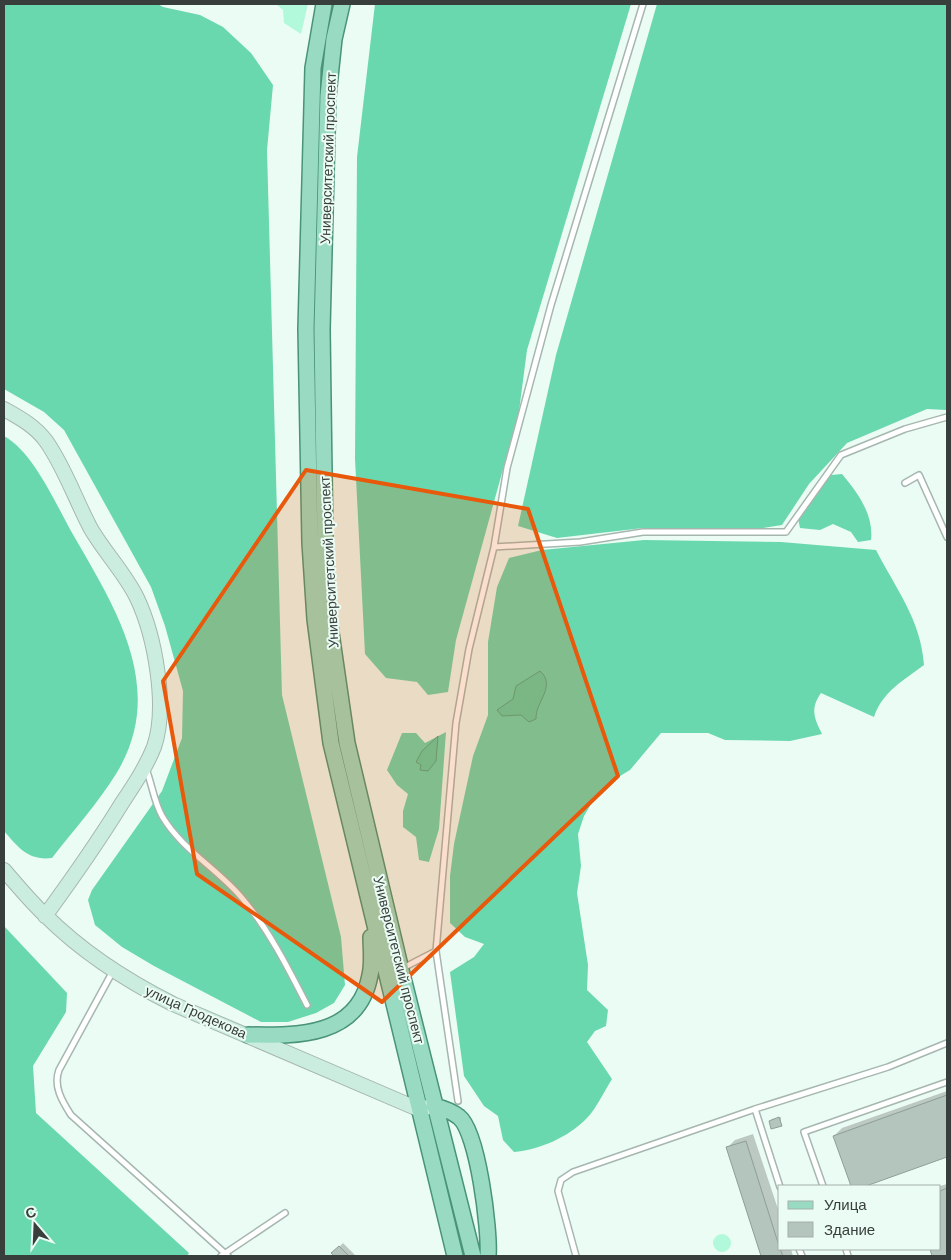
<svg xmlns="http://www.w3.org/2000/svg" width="951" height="1260" font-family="'DM Sans',sans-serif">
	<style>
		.green { fill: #b2f8da }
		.forest { fill: #69d8ae }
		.water { fill: #5fcfa4; stroke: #53a484 }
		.shadow { fill: #0003 }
		.building { fill: #b4c5bd; stroke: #8f9f98 }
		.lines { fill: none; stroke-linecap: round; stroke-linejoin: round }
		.lane-casing { stroke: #a6b7af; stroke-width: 8 }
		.secondary-casing { stroke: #a6b7af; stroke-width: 16 }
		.primary-casing { stroke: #499478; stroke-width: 18 }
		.lane { stroke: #fff; stroke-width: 5 }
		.secondary { stroke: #cbede0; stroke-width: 14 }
		.primary { stroke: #98dbc2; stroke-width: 15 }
		.marked { fill: #e8590c; fill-opacity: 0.2; stroke: #e8590c; stroke-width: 4; stroke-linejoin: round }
		.labels { text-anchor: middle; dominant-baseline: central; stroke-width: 4; stroke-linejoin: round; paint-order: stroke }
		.street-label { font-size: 14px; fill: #373e3b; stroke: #ebfcf4 }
	</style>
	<rect width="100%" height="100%" fill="#ebfcf4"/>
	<!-- green -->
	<path class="green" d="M276,4H308L301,34L284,23L283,10Z
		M713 1243a9 9 0 1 1 18 0a9 9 0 1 1-18 0Z"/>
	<!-- forest -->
	<path class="forest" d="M4,4H158L163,7L200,15L223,27L251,53L273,85L267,150L282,695L341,937L345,985L334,1003L316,1013L288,1022H261L154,966L122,947L95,925L88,900L92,890L162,791L182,738L183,691L165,626L151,587L64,430L44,412L4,389Z
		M375,4H631L527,350L519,411L456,640L448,692L428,695L417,682L386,678L365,654L355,459L357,157Z
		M657,4H947V410L927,409L847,443L809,484L782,525L763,528H643L557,538L518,526L556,355Z
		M4,436C33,452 55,502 71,531C114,606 169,688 116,774C98,803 73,831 52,858C28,861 18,847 4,831Z
		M842,474C858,493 874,515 871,540L858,542L851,532L833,524L820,530L800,528L798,518L831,475Z
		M644,540L781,542L876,550C896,589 921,620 924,665C904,680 882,692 874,717L821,693C810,709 814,718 822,734L790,741L725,740L708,733H661L630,770L610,782L595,797L584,816L578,834L581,866L577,893L588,965L587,990L608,1010L606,1026L595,1031L587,1042L612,1079C605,1090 596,1109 587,1118C569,1137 539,1150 514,1152L503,1140L498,1116L484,1106L464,1076L450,972L474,957L484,944L465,937L450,923V876L454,844L473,756L488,715V642L497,587L509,558L542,550Z
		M446,732L439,829L429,862L419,860L416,837L403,827V811L408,794L397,785L387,770L402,733H416L425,743Z
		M4,926L67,993L66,1012L33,1066L36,1113L189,1253L187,1256H4Z"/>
	<!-- water -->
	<path class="water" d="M540,671C557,686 535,702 536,719L529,722L521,715L502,716L497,710L513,699L516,686Z
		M438,736L436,761L428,771L420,770L421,765L416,762L422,751Z"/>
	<!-- shadow -->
	<path class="shadow" d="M947,1091V1156L862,1186H852L834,1136L842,1128Z
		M781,1117V1125L770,1121L772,1119Z
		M753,1134L780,1215V1249H791L793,1256H762L727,1148L735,1140Z
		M947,1184V1256H933L931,1249H940V1186Z
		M343,1243L356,1256H336L333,1253Z"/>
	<!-- building -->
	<path class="building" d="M947,1095V1157L866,1186H851L833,1136Z
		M779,1117L782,1126L771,1129L769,1121Z
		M746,1141L780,1249L783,1256H761L726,1147Z
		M947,1188V1256H932L930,1249H940V1191Z
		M339,1246L349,1256H334L331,1253Z"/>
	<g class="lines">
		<defs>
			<path id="lane" d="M905,483L919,475L947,537
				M494,547L580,542L643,532H786L841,455L905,429L947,417
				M146,769C152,784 154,802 162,816C182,850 218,869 242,898C269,930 288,968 307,1005
				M403,968L436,951
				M113,971L59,1070C53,1086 62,1101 71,1115L228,1256
				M458,1101L436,951L456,723L469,649L494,547L507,468L551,305L643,4
				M823,1186L804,1132L947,1082
				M780,1187L755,1109L888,1067L947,1043
				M799,1249L802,1256
				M846,1249L848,1256
				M221,1256L285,1213
				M576,1256L558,1191L561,1180L573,1172L755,1109"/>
			<path id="secondary" d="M4,409C20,418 35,426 46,441C64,466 76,501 91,529C105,553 125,573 137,598C155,636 168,707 154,747C146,767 134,785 122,803C98,842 72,879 45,916
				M4,870C17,885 30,901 45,915C82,952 127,981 173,1004L418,1109L429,1107"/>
			<path id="primary" d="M324,4L313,68L306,329L310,543L315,619L331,743L455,1256
				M342,4L334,39L328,96L322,329L325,544L328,612L347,743L401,970L473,1256
				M248,1035C298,1036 359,1037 370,975C373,963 371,949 371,937
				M434,1106C442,1108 453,1112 459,1117C478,1132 490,1231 488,1256"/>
		</defs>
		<!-- lane casing -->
		<use href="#lane" class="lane-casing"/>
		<!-- secondary casing -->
		<use href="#secondary" class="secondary-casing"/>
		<!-- primary casing -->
		<use href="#primary" class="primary-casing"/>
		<!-- lane -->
		<use href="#lane" class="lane"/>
		<!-- secondary -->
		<use href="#secondary" class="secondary"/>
		<!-- primary -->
		<use href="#primary" class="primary"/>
	</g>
	<!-- marked area -->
	<path class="marked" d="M306,470L528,509L618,776L382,1002L197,874L163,681Z"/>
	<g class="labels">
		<!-- street labels -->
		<g class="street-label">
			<text transform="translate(328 158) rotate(-88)">Университетский проспект</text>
			<text transform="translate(329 562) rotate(-93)">Университетский проспект</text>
			<text transform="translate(399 960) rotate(76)">Университетский проспект</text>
			<text transform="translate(196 1012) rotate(24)">улица Гродекова</text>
		</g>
	</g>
	<!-- border -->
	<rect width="951" height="1260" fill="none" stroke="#373e3b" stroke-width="10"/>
	<!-- legend -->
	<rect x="778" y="1185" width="162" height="65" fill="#ebfcf4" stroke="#a3b0aa"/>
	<rect x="788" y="1201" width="25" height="8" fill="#98dbc2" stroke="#a3b0aa"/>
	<text x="824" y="1210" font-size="15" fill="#373e3b">Улица</text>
	<rect x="788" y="1222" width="25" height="15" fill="#b4c5bd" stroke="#a3b0aa"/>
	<text x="824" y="1235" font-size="15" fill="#373e3b">Здание</text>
	<!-- north arrow -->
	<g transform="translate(35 1225) rotate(341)" stroke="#ebfcf4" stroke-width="4" paint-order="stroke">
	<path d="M0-4L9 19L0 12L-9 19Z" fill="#373e3b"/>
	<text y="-8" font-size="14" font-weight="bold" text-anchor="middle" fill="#373e3b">С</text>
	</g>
</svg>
